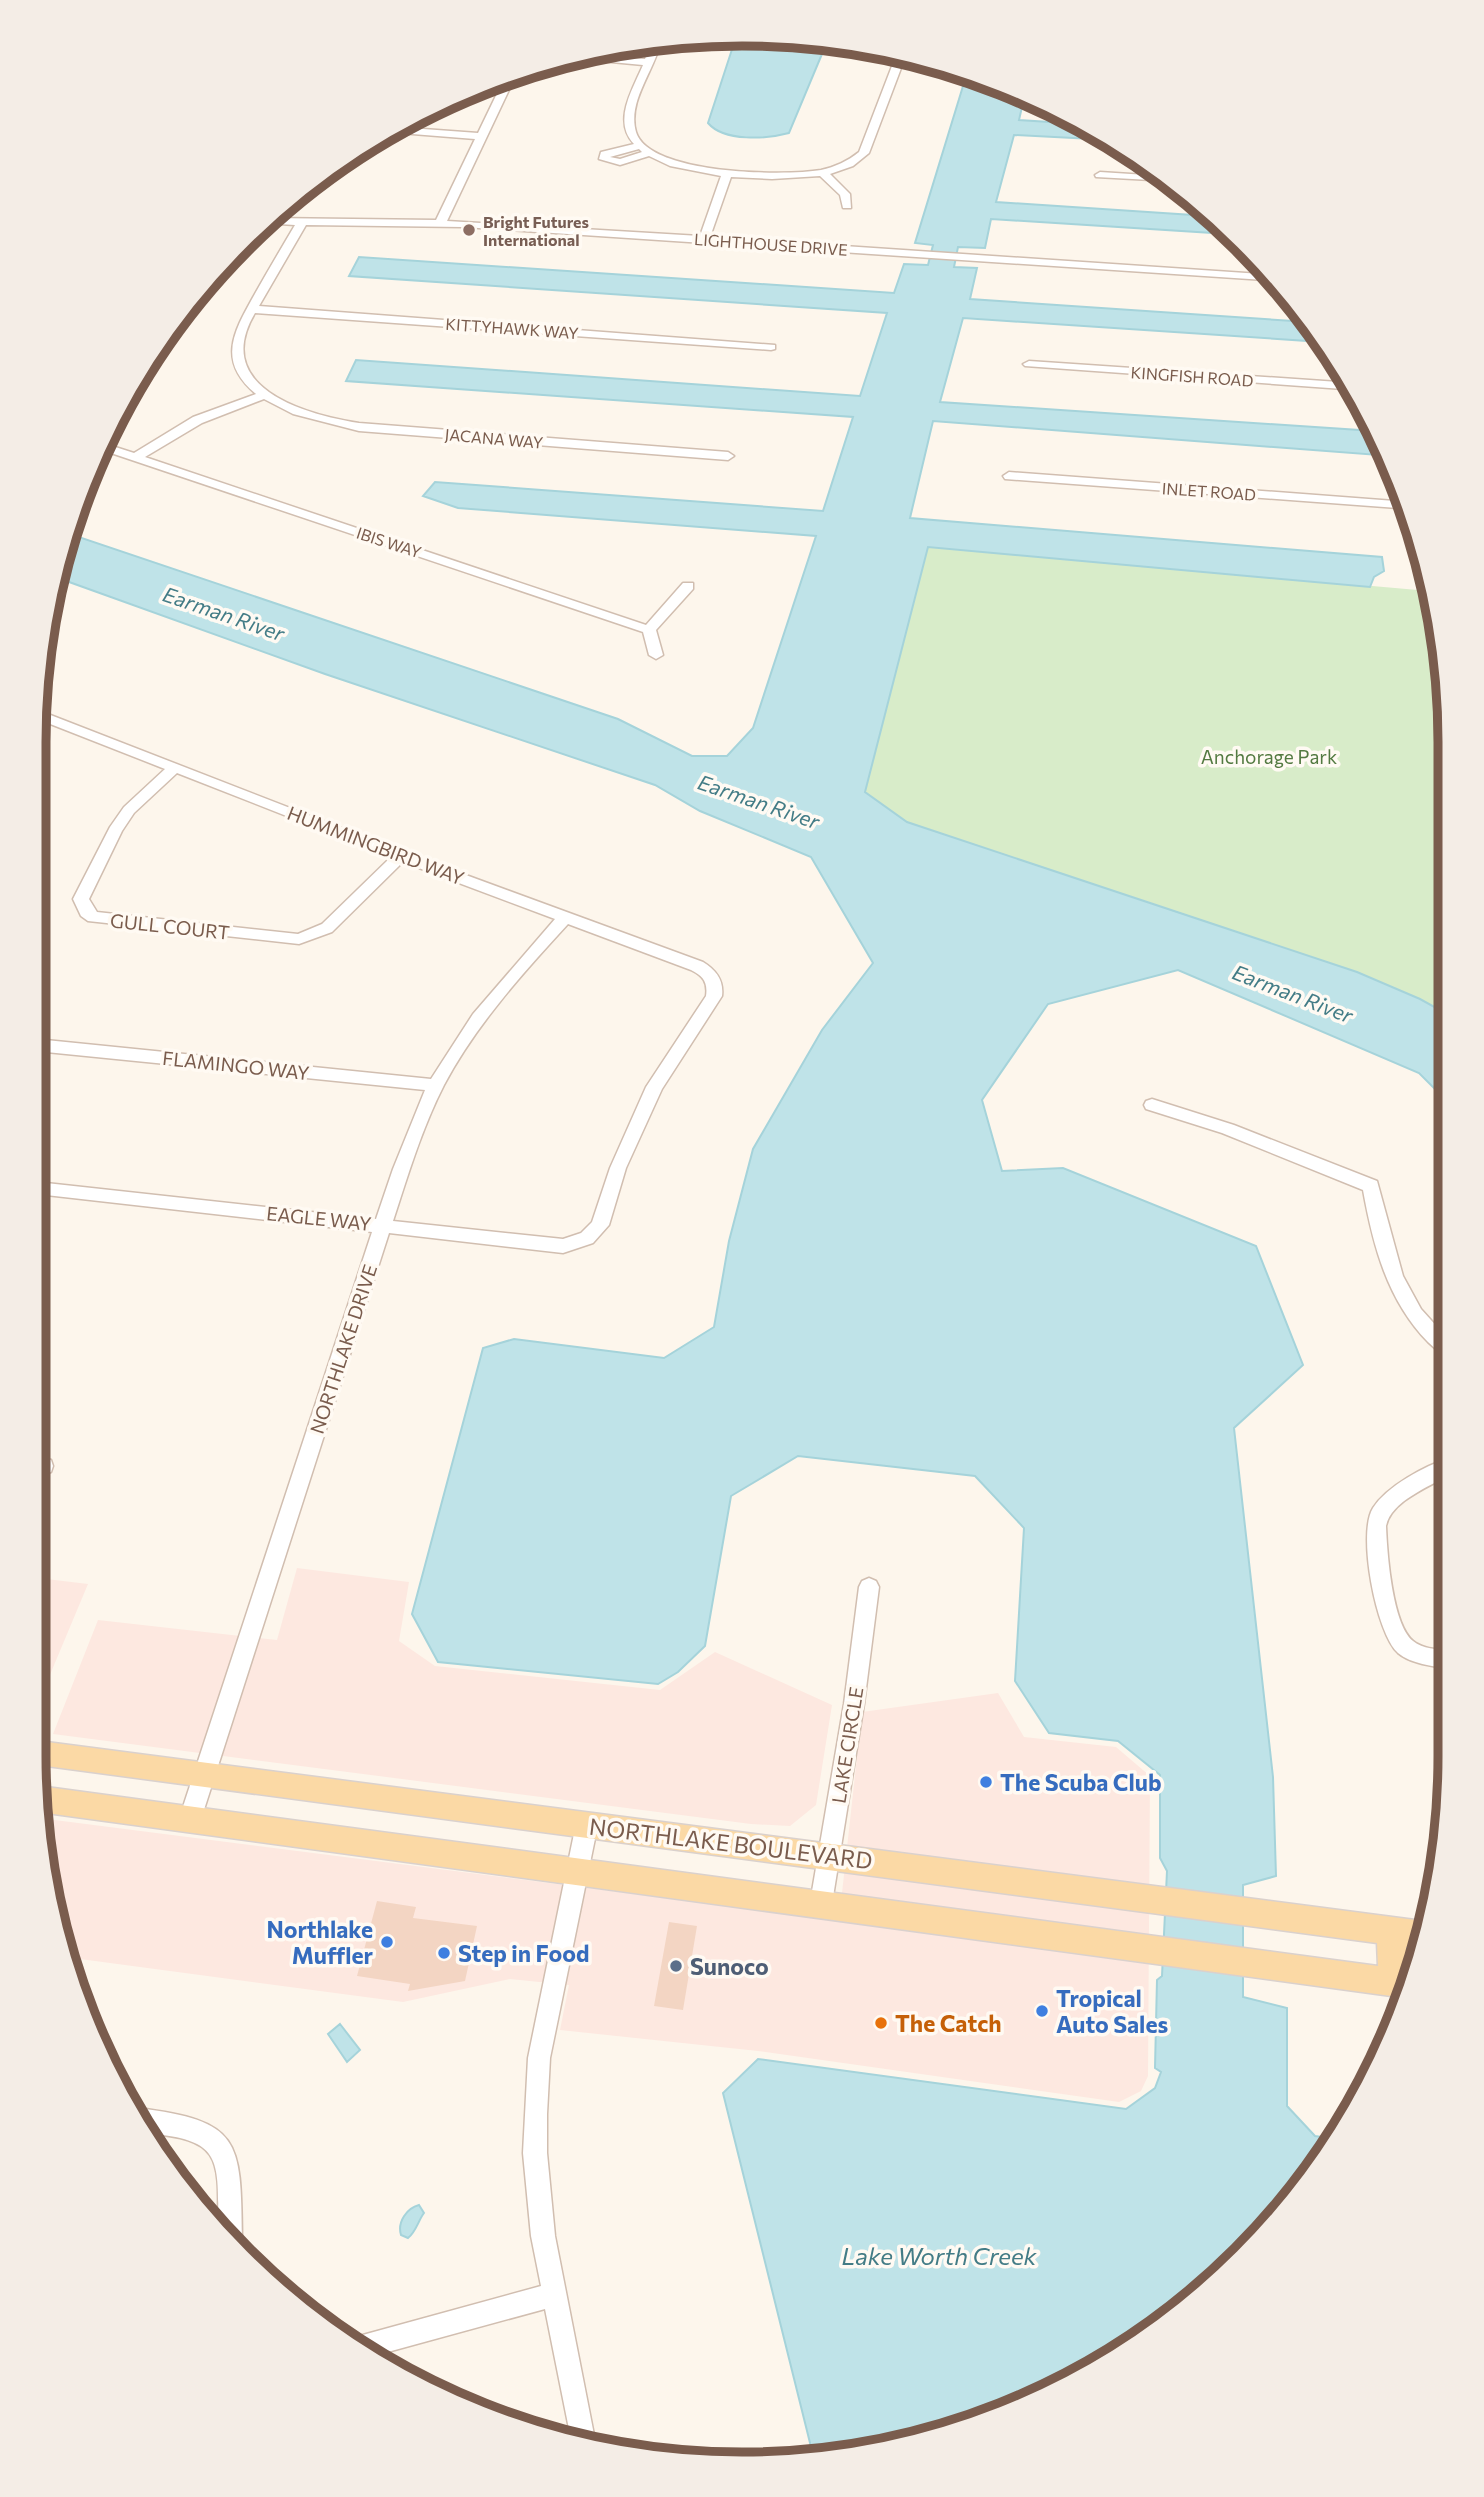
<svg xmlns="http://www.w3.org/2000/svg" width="1484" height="2497" font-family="Commissioner,sans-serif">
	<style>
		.commercial { fill: #fde8e0 }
		.green { fill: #d8ecc9 }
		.water { fill: #bfe3e8; stroke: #a5d3da; stroke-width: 2 }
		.building { fill: #f3d5c3 }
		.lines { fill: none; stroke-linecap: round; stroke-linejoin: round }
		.minor-casing { stroke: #d1beb0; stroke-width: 3 }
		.major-casing { stroke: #dad1cd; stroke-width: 3 }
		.minor { fill: #fff; fill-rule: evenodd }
		.major { fill: #fbd9a5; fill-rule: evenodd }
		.education-dot { fill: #8d6e63; stroke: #fffaf3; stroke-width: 2.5 }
		.shop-dot { fill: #3f7fe0; stroke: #fffaf3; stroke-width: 2.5 }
		.service-dot { fill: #5c6f8a; stroke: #fffaf3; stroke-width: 2.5 }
		.food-dot { fill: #e8710a; stroke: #fffaf3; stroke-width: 2.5 }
		.labels { text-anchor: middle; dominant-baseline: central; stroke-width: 7; stroke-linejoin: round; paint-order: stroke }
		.far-education-label { font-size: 16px; font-weight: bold; fill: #785e54; stroke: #fffaf3; text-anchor: start }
		.far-street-label { font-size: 16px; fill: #7a5c4d; stroke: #fffaf3 }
		.park-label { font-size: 19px; fill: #537a41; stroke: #fffaf3 }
		.street-label { font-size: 19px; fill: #7a5c4d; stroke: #fffaf3 }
		.water-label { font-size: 21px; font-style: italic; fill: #437c86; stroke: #fffaf3 }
		.near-shop-label { font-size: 23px; font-weight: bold; fill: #366cbe; stroke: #fffaf3; text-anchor: start }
		.near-street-label { font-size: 23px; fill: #7a5c4d; stroke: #fffaf3 }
		.near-service-label { font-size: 23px; font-weight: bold; fill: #4e5e75; stroke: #fffaf3; text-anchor: start }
		.near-food-label { font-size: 23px; font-weight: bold; fill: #c56008; stroke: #fffaf3; text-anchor: start }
		.near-water-label { font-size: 24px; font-style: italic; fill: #437c86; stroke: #fffaf3 }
		.rim { fill: none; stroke: #7a5c4d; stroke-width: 9 }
	</style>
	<rect width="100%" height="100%" fill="#fdf6ec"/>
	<!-- commercial -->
	<path class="commercial" d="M297,1568L409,1582L399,1641L435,1666L660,1690L715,1652L832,1705L816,1805L790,1826L751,1824L53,1734L98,1620L277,1640Z
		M38,1578L88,1584L39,1701Z
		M998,1693L1024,1737L1116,1747L1150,1776L1148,2076L1141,2091L1119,2102L758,2051L560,2030L569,1985L510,1979L403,2002L65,1957L39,1848V1818L839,1920L862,1712Z"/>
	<!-- green -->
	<path class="green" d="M928,547L1429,591L1449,695V1015L1420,999L907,822L865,793Z"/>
	<!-- water -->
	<path class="water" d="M742,33L827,42L789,133C767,139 724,142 708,123L737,34Z
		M967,73L1025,94L1019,120L1081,124L1112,140L1014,135L996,202L1208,216L1229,234L991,219L985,248L958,247L954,267L977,268L970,299L1308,322L1323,342L963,318L940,402L1374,431L1378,455L933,421L910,518L1382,557L1384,571L1374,577L1370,587L928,547L865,792L907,822L1357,972L1420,999L1449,1015V1103L1419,1073L1178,970L1048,1004L982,1100L1002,1171L1063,1168L1256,1246L1303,1365L1234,1428L1273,1777L1276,1876L1243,1885V1997L1287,2008V2106L1315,2136L1336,2139L1331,2149L1243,2256L1173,2318L1056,2390L969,2426L835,2458L814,2459L723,2093L758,2059L1126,2109L1155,2088L1161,2072L1155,2068L1157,1980L1162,1976L1167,1871L1160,1858V1775L1118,1741L1049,1733L1015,1681L1024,1528L975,1476L798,1456L731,1496L705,1646L678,1672L658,1684L438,1662L412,1614L483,1348L514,1339L664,1358L714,1327L729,1241L753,1149L822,1030L873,963L811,857L700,811L655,785L325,674L58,578L67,533L618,719L692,756H727L753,728L816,536L458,508L423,496L435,482L823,511L853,417L346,381L356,360L860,396L887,313L349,276L359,257L894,293L904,264L928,265L933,245L915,243Z
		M340,2024L360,2050L347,2062L328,2034Z
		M419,2205L424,2213C418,2221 416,2232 408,2238L401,2235C397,2222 407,2208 419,2205Z"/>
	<!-- building -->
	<path class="building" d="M377,1901L416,1907L413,1918L477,1926L465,1981L408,1991L410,1984L357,1976Z
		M669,1922L697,1926L683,2010L654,2006Z"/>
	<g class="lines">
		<defs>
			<path id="minor" d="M661,41C655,70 627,101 636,132C649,175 785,176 821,170C835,167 848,161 859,152L897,53L906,55L869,153L853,166L830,174L850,194L851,208H843L840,195L820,176L772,179L731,177L710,237L1275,275L1279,281L463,227L306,225L259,306L775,345V349L771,350L255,313C211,387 303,414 359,423L728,452L734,456L728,460L359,431L293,414L264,399L202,423L145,457L646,625L683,583H693V589L656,630L663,655L656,659L649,655L643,632L102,450L106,444L134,453L193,417L256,394C215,360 235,330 256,292C269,269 282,247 295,225L262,223L269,218L436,220L475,139L387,132L396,127L478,133L505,77L516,75L447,221L700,236L721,176L670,166L649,156L620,165L599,159L601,152L634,144C612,121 633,89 643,65L568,58L579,55L645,59L652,42ZM639,149L642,152L620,159L610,157Z
				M1100,172L1162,176L1169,181L1096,177L1095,175Z
				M1029,361L1353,383L1357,390L1025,366L1023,364Z
				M1009,472L1408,502L1411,509L1005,479L1003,476Z
				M35,709L406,853L703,962C716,970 724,980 722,996L662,1089L626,1168L609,1225L593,1243L563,1253L389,1233L201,1819L198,1826L190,1829L182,1826L179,1819L372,1232L37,1194V1182L376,1219L393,1169L425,1090L36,1051V1039L431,1079L473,1014L555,919L403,862L332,932L299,944L88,921L81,916L73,899L110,827L124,807L165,769L35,718ZM177,773L391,857L322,924L298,934L97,912L89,899L122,831L134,813ZM568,924L691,970C703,976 708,982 706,996L646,1087L610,1168L592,1222L581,1233L563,1239L393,1221C408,1175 422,1128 444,1085C476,1025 522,974 568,924Z
				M1152,1099L1234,1125L1377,1181L1403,1276L1421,1309L1449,1340V1358C1440,1355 1435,1348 1428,1342C1387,1300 1373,1245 1363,1190L1222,1133L1146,1109L1144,1105L1146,1101Z
				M44,1458L51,1460L53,1466L51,1472L38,1476V1460Z
				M1449,1458V1475C1429,1487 1391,1501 1386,1526C1387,1552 1392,1624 1413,1641C1423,1649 1437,1649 1449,1651V1669C1433,1666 1411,1664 1398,1653C1376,1633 1357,1533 1373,1508C1387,1486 1425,1466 1449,1458Z
				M869,1578L876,1581L879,1587L864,1704L832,1903L829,1910L821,1913L813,1910L810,1903L844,1704L859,1587L862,1581Z
				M587,1814L595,1817L598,1824L550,2058L547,2114V2153L555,2236L596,2445L571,2439L545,2309L373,2356L349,2341L359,2336L541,2286L531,2236L523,2153L528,2058L576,1824L579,1817Z
				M138,2108C240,2121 241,2139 242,2237L239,2245L218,2225C219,2155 220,2140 146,2133L133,2111Z"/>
			<path id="major" d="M39,1741L1423,1921L1425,1922L1420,1948L1406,1947L1407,1970L1415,1972L1406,1998L39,1812V1786L1378,1966L1377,1943L39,1765Z"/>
		</defs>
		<!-- minor casing -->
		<use href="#minor" class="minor-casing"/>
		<!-- major casing -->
		<use href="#major" class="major-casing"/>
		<!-- minor -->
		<use href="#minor" class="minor"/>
		<!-- major -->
		<use href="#major" class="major"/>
	</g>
	<!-- markers -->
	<circle class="education-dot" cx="469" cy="230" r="7"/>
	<g class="shop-dot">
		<circle cx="986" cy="1782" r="7"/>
		<circle cx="387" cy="1942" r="7"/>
		<circle cx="444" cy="1953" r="7"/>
		<circle cx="1042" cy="2011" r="7"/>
	</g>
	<circle class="service-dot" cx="676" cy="1966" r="7"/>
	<circle class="food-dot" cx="881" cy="2023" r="7"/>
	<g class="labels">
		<!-- far-education labels -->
		<g class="far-education-label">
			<text x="483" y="221">Bright Futures<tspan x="483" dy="18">International</tspan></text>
		</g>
		<!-- far-street labels -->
		<g class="far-street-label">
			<text transform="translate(771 244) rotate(4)">LIGHTHOUSE DRIVE</text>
			<text transform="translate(512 328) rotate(4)">KITTYHAWK WAY</text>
			<text transform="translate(1192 376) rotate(4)">KINGFISH ROAD</text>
			<text transform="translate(494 438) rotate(5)">JACANA WAY</text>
			<text transform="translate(1209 491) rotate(4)">INLET ROAD</text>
			<text transform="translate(389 542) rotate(18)">IBIS WAY</text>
		</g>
		<!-- park labels -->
		<g class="park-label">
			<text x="1269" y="756">Anchorage Park</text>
		</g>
		<!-- street labels -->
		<g class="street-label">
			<text transform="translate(376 845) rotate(21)">HUMMINGBIRD WAY</text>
			<text transform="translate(170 926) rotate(6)">GULL COURT</text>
			<text transform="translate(236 1065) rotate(6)">FLAMINGO WAY</text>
			<text transform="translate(319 1218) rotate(6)">EAGLE WAY</text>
			<text transform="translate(343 1349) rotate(-72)">NORTHLAKE DRIVE</text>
			<text transform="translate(847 1745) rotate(-81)">LAKE CIRCLE</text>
		</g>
		<!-- water labels -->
		<g class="water-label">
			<text transform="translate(224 613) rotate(19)">Earman River</text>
			<text transform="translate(759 801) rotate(19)">Earman River</text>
			<text transform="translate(1293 993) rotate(21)">Earman River</text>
		</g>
		<!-- near-shop labels -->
		<g class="near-shop-label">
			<text x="1000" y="1782">The Scuba Club</text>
			<text x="373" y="1929" text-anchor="end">Northlake<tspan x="373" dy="26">Muffler</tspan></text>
			<text x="458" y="1953">Step in Food</text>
			<text x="1056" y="1998">Tropical<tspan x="1056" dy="26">Auto Sales</tspan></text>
		</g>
		<!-- near-street labels -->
		<g class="near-street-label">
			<text transform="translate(731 1843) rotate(7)">NORTHLAKE BOULEVARD</text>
		</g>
		<!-- near-service labels -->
		<g class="near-service-label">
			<text x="690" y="1966">Sunoco</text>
		</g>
		<!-- near-food labels -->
		<g class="near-food-label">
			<text x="895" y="2023">The Catch</text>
		</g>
		<!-- near-water labels -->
		<g class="near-water-label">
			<text x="939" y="2255">Lake Worth Creek</text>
		</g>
	</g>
	<!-- crop -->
	<path d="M0 0H1484V2497H0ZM742 46H742A696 696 0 0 1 1438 742V1756A696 696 0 0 1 742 2452H742A696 696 0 0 1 46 1756V742A696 696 0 0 1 742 46Z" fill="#f4ede6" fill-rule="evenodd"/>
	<path class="rim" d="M742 46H742A696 696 0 0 1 1438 742V1756A696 696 0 0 1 742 2452H742A696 696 0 0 1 46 1756V742A696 696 0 0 1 742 46Z"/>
</svg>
